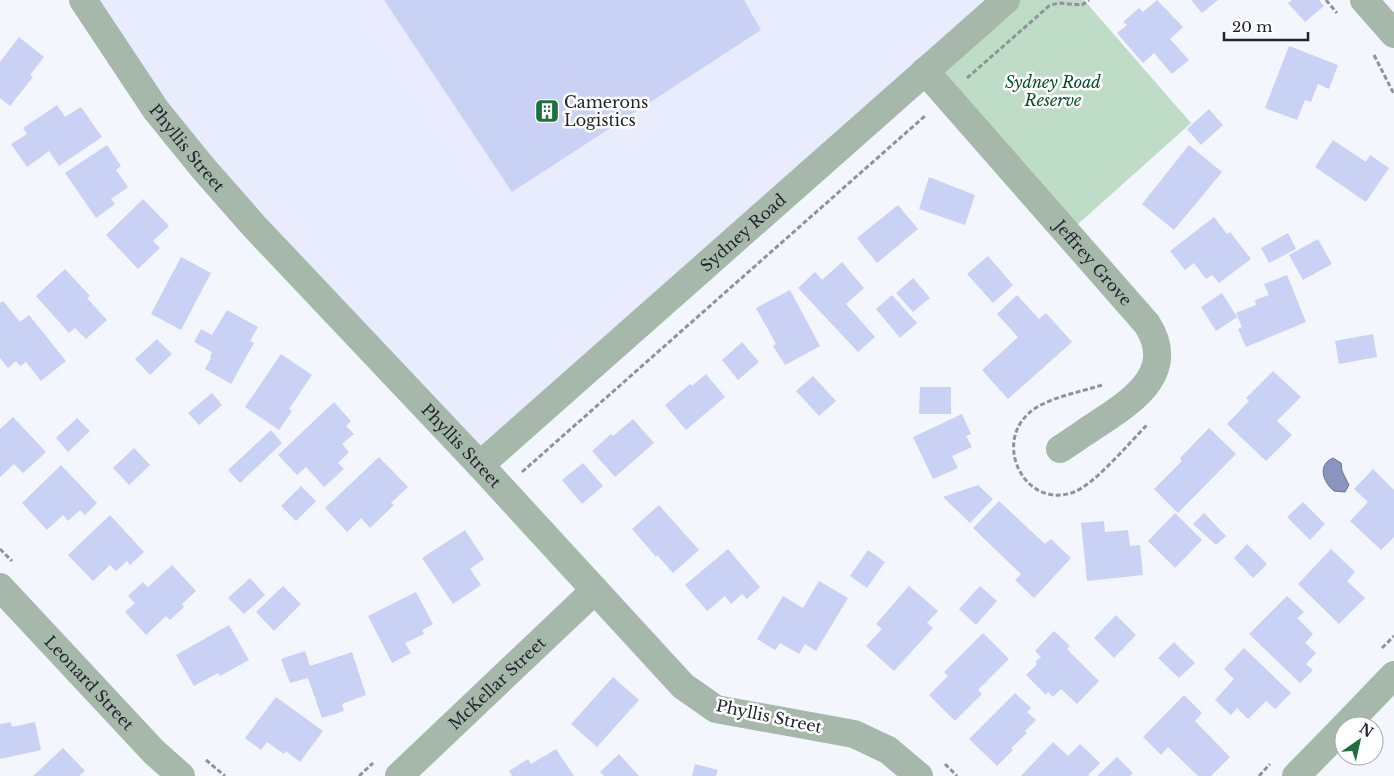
<svg xmlns="http://www.w3.org/2000/svg" width="1394" height="776" font-family="'Libre Baskerville',serif">
	<style>
		.built { fill: #e8ecfd }
		.green { fill: #bfddc6 }
		.water { fill: #8a95bf; stroke: #6b7394 }
		.building { fill: #c9d2f4 }
		.lines { fill: none; stroke-linecap: round; stroke-linejoin: round }
		.path { stroke: #90939c; stroke-width: 3; stroke-dasharray: 5 2.5; stroke-linecap: butt }
		.minor { stroke: #a5b8aa; stroke-width: 28 }
		.labels { text-anchor: middle; dominant-baseline: central; stroke-width: 5; stroke-linejoin: round; paint-order: stroke }
		.park-label { font-size: 16px; font-style: italic; fill: #054f29; stroke: #fff }
		.poi-label { font-size: 16px; fill: #222531; stroke: #fff; text-anchor: start }
		.street-label { font-size: 16px; fill: #222531; stroke: #fff }
	</style>
	<rect width="100%" height="100%" fill="#f4f6fd"/>
	<!-- built -->
	<path class="built" d="M83,0H1006L480,465L254,226Z"/>
	<!-- green -->
	<path class="green" d="M1006,0H1084L1191,123L1068,233L925,71Z"/>
	<!-- water -->
	<path class="water" d="M1333,458L1341,463L1342,471L1349,485L1345,492L1334,491C1323,482 1317,465 1333,458Z"/>
	<!-- building -->
	<path class="building" d="M384,0H744L761,30L512,192Z
		M1157,0L1183,27L1170,39L1189,60L1172,74L1154,53L1143,63L1117,33L1127,25L1123,22L1139,8L1143,12Z
		M1191,0H1218L1202,13Z
		M1292,0H1319L1324,6L1305,22L1288,3Z
		M19,37L44,57L30,75L33,77L10,106L0,98V62Z
		M1289,46L1338,65L1329,89L1318,84L1311,102L1305,100L1297,120L1265,108Z
		M57,105L65,117L81,107L102,137L59,166L49,151L27,167L11,144L27,134L23,128Z
		M1209,109L1223,125L1201,145L1187,129Z
		M1333,140L1366,162L1370,155L1389,168L1366,202L1315,167Z
		M107,145L121,166L116,170L128,187L111,199L115,204L96,218L65,173Z
		M1189,145L1222,172L1174,230L1142,204Z
		M929,177L975,195L965,225L919,209Z
		M143,199L169,226L153,241L160,248L138,269L106,235Z
		M898,205L918,229L877,263L857,238Z
		M1214,217L1227,234L1230,232L1251,259L1219,283L1212,275L1206,279L1194,263L1185,270L1170,251Z
		M1288,233L1296,249L1269,263L1261,248Z
		M1318,239L1332,264L1303,280L1289,255Z
		M988,256L1013,285L993,303L967,274Z
		M181,257L211,273L181,330L151,314Z
		M842,262L864,288L846,304L875,337L858,352L798,288L815,272L822,280Z
		M65,269L90,296L87,298L107,320L86,339L75,328L69,333L36,296Z
		M1287,275L1306,322L1246,347L1238,329L1242,327L1236,313L1256,305L1255,300L1269,295L1264,284Z
		M913,278L930,298L913,312L896,293Z
		M790,290L820,346L785,365L773,346L776,344L756,308Z
		M1222,293L1237,317L1216,331L1201,307Z
		M892,295L917,323L900,338L876,309Z
		M1017,295L1039,319L1046,313L1072,342L1008,399L982,370L1018,337L997,314Z
		M3,301L20,322L29,315L66,361L41,381L26,362L20,366L16,361L8,368L0,358V303Z
		M227,310L258,327L250,341L254,343L231,384L205,369L211,358L210,357L212,352L194,342L201,329L212,335Z
		M1373,334L1377,357L1339,364L1335,341Z
		M157,339L172,354L150,375L135,359Z
		M742,342L759,362L738,380L722,360Z
		M281,354L312,375L289,409L292,411L279,430L245,407Z
		M1273,371L1301,397L1277,421L1292,435L1266,461L1227,424L1249,401L1246,398Z
		M706,374L725,397L686,430L665,405L690,384L692,386Z
		M813,376L836,401L819,416L796,391Z
		M920,387H951V414H919Z
		M212,393L222,405L199,425L188,413Z
		M334,402L351,421L346,426L354,434L342,444L349,452L338,463L344,469L324,487L306,467L297,475L278,455Z
		M962,414L971,434L966,436L972,447L952,456L958,468L933,479L913,437Z
		M13,417L46,452L23,473L14,464L0,477V429Z
		M77,418L90,431L68,452L56,438Z
		M633,419L654,443L615,477L592,451L611,434L613,436Z
		M1209,428L1236,454L1178,513L1154,489L1182,461L1180,458Z
		M271,430L282,443L240,483L228,470Z
		M134,448L150,465L129,485L113,468Z
		M379,457L408,487L391,503L394,505L370,528L361,518L347,532L325,508Z
		M583,463L603,486L582,504L562,480Z
		M61,465L97,503L85,515L80,510L68,521L63,515L47,530L22,503Z
		M1373,469L1394,490V537L1381,550L1350,521L1368,502L1354,489Z
		M978,485L993,499L970,523L943,497Z
		M301,486L316,501L296,521L281,506Z
		M999,501L1045,544L1051,539L1071,558L1034,598L1015,580L1021,574L973,528Z
		M1303,502L1325,524L1310,540L1287,517Z
		M659,505L699,550L673,573L657,555L656,557L632,529Z
		M1175,513L1202,540L1175,568L1148,541Z
		M1204,513L1226,536L1216,545L1193,524Z
		M110,515L144,552L130,565L127,561L116,571L110,565L93,581L68,555Z
		M1104,521L1105,532L1128,530L1130,546L1140,545L1143,575L1087,581L1081,523Z
		M465,530L484,559L470,569L481,585L453,604L422,558Z
		M1247,544L1267,564L1253,578L1234,558Z
		M728,549L760,587L747,599L742,594L731,604L725,596L707,611L685,585Z
		M1331,549L1355,572L1347,581L1365,598L1339,624L1298,584Z
		M868,550L885,562L867,588L850,576Z
		M172,565L196,591L182,604L184,607L170,620L166,616L146,635L125,612L135,603L128,596L143,582L148,587Z
		M250,578L265,595L244,614L228,598Z
		M819,581L848,598L816,651L805,644L799,654L780,643L775,650L757,639L783,596L803,608Z
		M283,586L301,604L274,631L256,612Z
		M909,586L938,611L927,623L933,628L894,671L866,646L882,629L876,624Z
		M980,586L997,601L976,625L959,609Z
		M416,592L433,624L422,630L424,634L405,643L411,653L392,663L368,616Z
		M1287,596L1304,612L1297,618L1313,634L1305,643L1316,653L1306,664L1313,670L1300,683L1249,634Z
		M1116,615L1136,635L1114,658L1094,638Z
		M229,625L249,660L220,676L218,673L194,686L176,655Z
		M1054,631L1070,646L1067,649L1099,681L1077,704L1061,689L1053,697L1048,692L1046,695L1026,675L1037,664L1035,662L1041,657L1035,651Z
		M983,633L1009,659L978,690L982,694L955,721L929,695L948,676L944,672Z
		M1174,642L1195,663L1179,678L1158,658Z
		M1244,648L1291,693L1275,709L1266,701L1248,719L1237,708L1231,715L1215,700L1234,679L1224,669Z
		M305,651L310,666L352,652L366,695L342,704L344,711L322,718L308,678L290,683L281,659Z
		M613,677L639,700L597,747L571,724Z
		M1015,693L1031,708L1027,712L1036,720L1025,731L1027,733L1011,748L1013,750L997,766L969,739Z
		M1184,695L1202,713L1195,721L1230,757L1211,776H1198L1168,747L1161,755L1143,737Z
		M276,697L323,731L300,762L286,751L284,754L267,742L261,750L245,738Z
		M11,722L12,727L35,722L41,750L0,759V724Z
		M1053,742L1068,756L1080,744L1100,763L1088,775L1090,776H1021Z
		M63,748L85,771L79,776H33Z
		M556,749L574,776H512L509,771L528,759L531,764Z
		M619,754L639,776H604L600,772Z
		M1117,757L1133,773L1130,776H1097Z
		M695,764L718,770L716,776H692Z"/>
	<g class="lines">
		<!-- path -->
		<path class="path" d="M1326,0L1337,13
			M1374,55L1394,94
			M967,78L1049,6L1058,3L1082,5L1089,0
			M1102,385C1081,392 1044,398 1028,414C993,447 1027,510 1074,492C1095,484 1130,442 1147,425
			M522,472L926,115
			M0,549L12,561
			M1382,648L1394,636
			M206,760L225,776
			M945,764L957,776
			M359,776L373,763
			M1259,776L1270,764"/>
		<!-- minor -->
		<g class="minor">
			<path id="s1" d="M83,0L156,110L203,168L254,226L480,465L683,686L716,709L854,734L888,750L919,776"/>
			<path d="M1364,0L1394,34"/>
			<path id="s2" d="M925,71L1147,324C1176,370 1137,398 1102,421C1088,430 1074,440 1060,449"/>
			<path id="s3" d="M480,465L1006,0"/>
			<path id="s4" d="M0,587L154,752L181,776"/>
			<path d="M1345,726L1394,675"/>
			<path id="s5" d="M399,776L595,590"/>
			<path d="M1296,776L1344,727"/>
		</g>
	</g>
	<!-- icons -->
	<defs>
		<symbol id="building-square" viewBox="-11 -11 22 22"><rect x="-9" y="-9" width="18" height="18" rx="4" fill="#1f7040" stroke="#fff"/><path d="M-4-6H4V6H1V3H-1V6H-4ZM-2.5-4.3h1.7v1.8h-1.7ZM.8-4.3h1.7v1.8H.8ZM-2.5-1h1.7V.8h-1.7ZM.8-1h1.7V.8H.8Z" fill="#fff"/></symbol>
	</defs>
	<g fill-rule="evenodd">
		<use href="#building-square" x="533" y="97" width="28" height="28"/>
	</g>
	<g class="labels">
		<!-- park labels -->
		<g class="park-label">
			<text x="1053" y="82">Sydney Road<tspan x="1053" dy="18">Reserve</tspan></text>
		</g>
		<!-- poi labels -->
		<g class="poi-label">
			<text x="564" y="102">Camerons<tspan x="564" dy="18">Logistics</tspan></text>
		</g>
		<!-- street labels -->
		<g class="street-label">
			<text stroke="none"><textPath href="#s1" startOffset="181">Phyllis Street</textPath></text>
			<text stroke="none"><textPath href="#s3" startOffset="351">Sydney Road</textPath></text>
			<text stroke="none"><textPath href="#s2" startOffset="255">Jeffrey Grove</textPath></text>
			<text stroke="none"><textPath href="#s1" startOffset="586">Phyllis Street</textPath></text>
			<text stroke="none"><textPath href="#s4" startOffset="131">Leonard Street</textPath></text>
			<text stroke="none"><textPath href="#s5" startOffset="135">McKellar Street</textPath></text>
			<text transform="translate(769 716) rotate(12)">Phyllis Street</text>
		</g>
	</g>
	<!-- north arrow -->
	<g transform="translate(1359 741) rotate(34)"><circle r="24" fill="#ffffff" stroke="#a7a8ad"/>
	<path d="M0-4L9 19L0 12L-9 19Z" fill="#1f7040"/>
	<text y="-8" font-size="14" font-weight="bold" text-anchor="middle" fill="#222531">N</text>
	</g>
	<!-- scale -->
	<path d="M1224 32v8h84v-8" fill="none" stroke="#222531" stroke-width="2.5"/>
	<text x="1232" y="32" font-size="15" fill="#222531" stroke="#ffffff" stroke-width="4" paint-order="stroke">20 m</text>
</svg>
